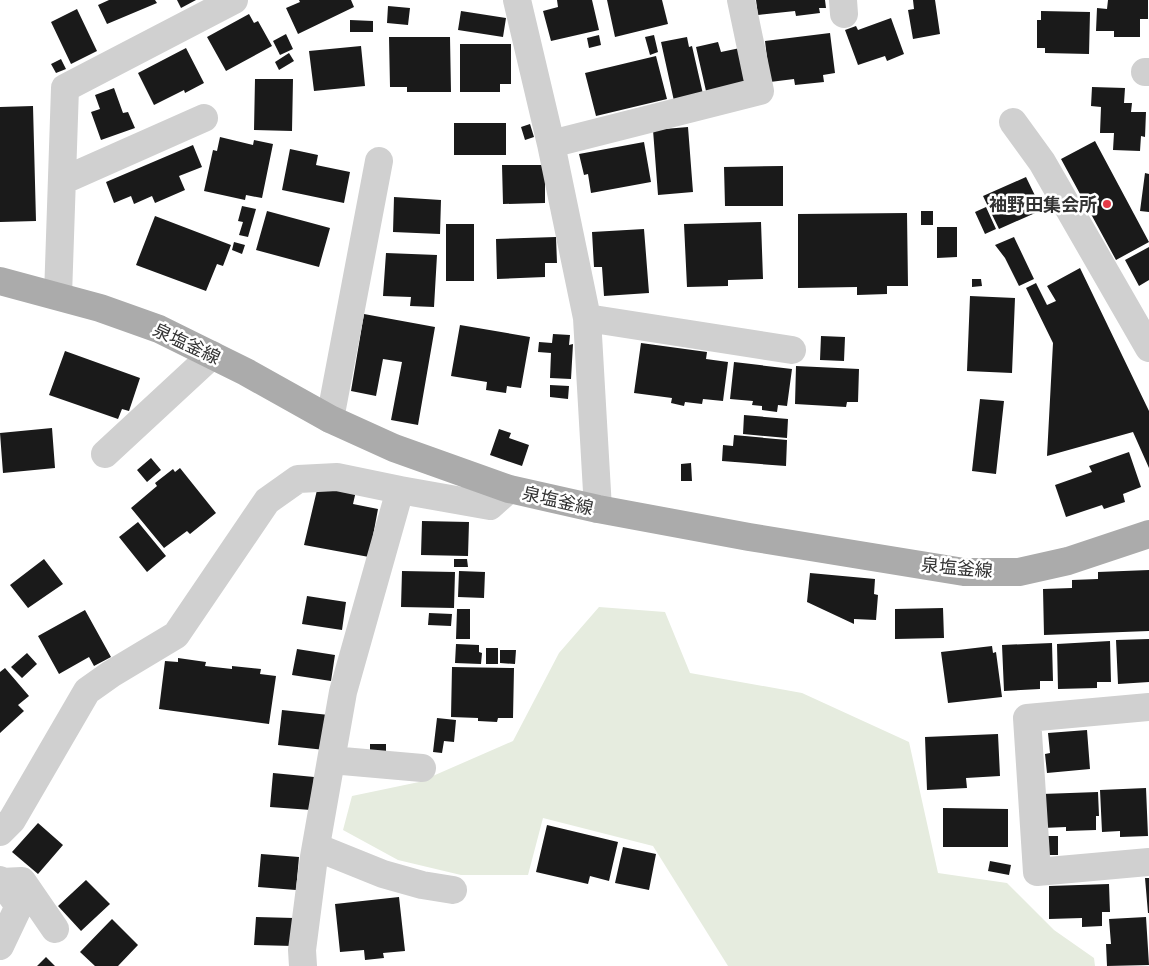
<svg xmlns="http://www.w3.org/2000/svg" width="1149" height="966" font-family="Barlow,'Noto Sans JP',sans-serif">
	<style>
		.green { fill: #e6ecdf }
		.building { fill: #1a1a1a }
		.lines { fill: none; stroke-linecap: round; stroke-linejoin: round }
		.minor { stroke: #d0d0d0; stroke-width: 28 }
		.major { stroke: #ababab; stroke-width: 28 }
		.poi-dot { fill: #e63946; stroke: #fff; stroke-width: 2 }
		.labels { text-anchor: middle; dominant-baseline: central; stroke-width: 5; stroke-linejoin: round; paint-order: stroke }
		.poi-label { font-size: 18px; font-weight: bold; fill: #333; stroke: #fff; text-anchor: end }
		.street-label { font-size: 18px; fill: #333; stroke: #fff }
	</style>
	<rect width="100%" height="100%" fill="#fff"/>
	<!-- green -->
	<path class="green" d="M599,607L665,612L690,673L802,693L909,742L938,873L1007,883L1054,930L1094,958L1095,966H728L653,846L543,818L528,875H461L398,860L343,830L352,796L419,782L513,741L559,653Z"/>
	<!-- building -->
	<path class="building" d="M109,0H155L157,3L107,24L98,5Z
		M177,0H196L181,8Z
		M299,0H351L354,7L298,34L286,8L300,2Z
		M557,0H592L599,30L551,41L543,11L558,7Z
		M607,0H662L668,24L615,37Z
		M756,0H825L826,8H819L820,13L796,16L795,11L758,15Z
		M913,0H935L940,34L913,39L908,10L914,9Z
		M1108,0H1148V19H1140V37H1114V31H1096L1097,8L1107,9Z
		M388,6L410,8L408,25L387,23Z
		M77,9L97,51L71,64L51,22Z
		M461,11L506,18L503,37L458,30Z
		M1041,11L1090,12L1089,54L1045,53V48H1037V20H1041Z
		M249,14L254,23L258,21L272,46L226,71L207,37Z
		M891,18L904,54L887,61L885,56L858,65L845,30L856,26L858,30Z
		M350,20L373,21V32H350Z
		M830,33L835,73L823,75L824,82L795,85L794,79L770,82L765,41Z
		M286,34L293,49L280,55L273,41Z
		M599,35L601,45L589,48L587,38Z
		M654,35L658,52L650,55L645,37Z
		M389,37H450L451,92H407V87H390Z
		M687,37L689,47L692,46L703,94L674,101L661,42Z
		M718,42L721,52L740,48L748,82L706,91L696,47Z
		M460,44H511V84H500V92H460Z
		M361,46L365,86L314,91L309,51Z
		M186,48L204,83L185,93L184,90L154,105L138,73Z
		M289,53L294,61L279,70L275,62Z
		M656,56L667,99L596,116L585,73Z
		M61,59L66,69L56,73L51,64Z
		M255,79H293L292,131L254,130Z
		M1092,87L1125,88L1124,103H1132L1131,112H1146L1145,137L1141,136L1140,151L1113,150L1114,133H1100L1101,107L1091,106Z
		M114,88L123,113L128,112L135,128L101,140L91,112L100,109L95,95Z
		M33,106L36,221L0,222V107Z
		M454,123H506V155H454Z
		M530,124L534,137L525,140L521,127Z
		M688,127L693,192L658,195L653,130Z
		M220,137L253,145L254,140L273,144L262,198L246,195L245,200L204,191L213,150L217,151Z
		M1095,141L1149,242L1116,260L1061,159Z
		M644,142L651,182L591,193L588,174L584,175L579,154Z
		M193,145L202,167L179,176L185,190L155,203L152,196L134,204L131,196L114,203L106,182Z
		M290,149L318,155L316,165L350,172L344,203L282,190Z
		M502,165H545V203L503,204Z
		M783,166V206H725L724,167Z
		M1145,173L1149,174V212L1140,211Z
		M1026,177L1042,210L999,229L983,196Z
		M394,197L441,200L440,234L393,232Z
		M242,206L256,209L248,237L239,235L243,222L238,221Z
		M986,207L996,229L985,234L975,212Z
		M267,211L330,228L319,267L256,250Z
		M921,211H933V225H921Z
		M907,213L908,286H887V294L857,295V287L798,288V214Z
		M155,216L231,245L223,266L217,264L206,291L136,265Z
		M761,222L763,279L728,280V286L687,287L684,224Z
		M446,224H474V281H446Z
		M937,227H957V257L937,258Z
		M644,229L649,293L604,296L602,267H594L592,232Z
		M556,237L557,263H545V277L497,279L496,239Z
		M1014,237L1034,279L1019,286L1005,258L995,245Z
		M234,242L245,245L242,254L232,250Z
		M1149,247V280L1139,286L1125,260Z
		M386,253L437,255L434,307L410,306L411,297L383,296Z
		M1080,268L1149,411V468L1133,432L1047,456L1053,343L1026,288L1036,283L1047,305L1056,301L1047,286Z
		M972,279H981L982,286L972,287Z
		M970,296L1015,298L1012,373L967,371Z
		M364,314L435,327L418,425L391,420L402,362L383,359L376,396L351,391Z
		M460,325L530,337L521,388L507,386L506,393L486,390L487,382L451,376Z
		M553,334L570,335L569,345L573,344L571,379L550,378L551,353L538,352L539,342L552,343Z
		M821,336L845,337L844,361L820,360Z
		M641,343L707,352L706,359L728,362L723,401L703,399L702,404L685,402L684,406L671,403L672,398L634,393Z
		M65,351L140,378L129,411L122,409L118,419L49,395Z
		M734,362L792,369L787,406L778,405L777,412L762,410V406L752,405L753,401L730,399Z
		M796,366L859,369L858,402H847L846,407L795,404Z
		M550,385L569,386L568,399L550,397Z
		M980,399L1004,401L996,474L972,471Z
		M744,415L788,419L787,438L743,434Z
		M52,428L55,468L3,473L0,433Z
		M499,429L511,433L509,438L529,445L522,466L490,455Z
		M734,435L787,440L786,466L722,461L723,445L733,446Z
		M1129,452L1141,487L1123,494L1125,502L1104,509L1102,505L1066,517L1055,485L1092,472L1089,466Z
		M151,458L161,470L147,482L137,470Z
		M691,463L692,481H681V464Z
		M180,468L216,513L190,534L187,531L164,548L131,508L157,486L155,483L173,469L175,472Z
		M317,490L356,491L353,504L378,509L369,557L304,545Z
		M422,521L469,522L468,556L421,555Z
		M138,522L166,556L147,572L119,537Z
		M44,559L63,584L28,608L10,585Z
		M454,559H467L468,567H454Z
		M1149,570V631L1044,635L1043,589L1072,588V580L1098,579V572Z
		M402,571L455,572L454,608L401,607Z
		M459,571L485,572L484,598L458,597Z
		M810,573L875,579L874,594L878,595L876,620L854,619V624L807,602Z
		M307,596L346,602L342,630L302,624Z
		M943,608L944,638L895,639V609Z
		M457,609H470V639H456Z
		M85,610L111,657L94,666L89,657L59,674L38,636Z
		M429,613L452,614L451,626L428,625Z
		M1149,639V682L1118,684L1116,640Z
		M1110,641L1111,682H1097V688L1058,689L1057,644Z
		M1052,643L1053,681H1040V689L1004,691L1002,645Z
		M456,644L479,645V652L482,653L481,664L455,663Z
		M992,646L993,653L996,652L1002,697L948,703L941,652Z
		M486,648H498V664H486Z
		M297,649L335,655L331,681L292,675Z
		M500,650H516L515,664L500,663Z
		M27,653L37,664L22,678L11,667Z
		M178,658L206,662L205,666L232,669V666L261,669L260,674L276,676L269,724L159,709L165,661L178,662Z
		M452,667L514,668L513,718H498L497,722L478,721V718L451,717Z
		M5,668L29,696L18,705L24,711L0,733V672Z
		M282,710L329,715L325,750L278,745Z
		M437,718L456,720L454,742L444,741L442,753L433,752Z
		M1087,730L1090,769L1047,773L1045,754L1050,753L1048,733Z
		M998,734L1000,776L966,778L967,788L927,790L925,737Z
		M370,744H386V753H370Z
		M273,773L314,777L311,810L270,807Z
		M1146,788L1148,836L1120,837V831L1102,832L1100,790Z
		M1098,792L1099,816H1096V830L1066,831V827L1043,828L1042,794Z
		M943,808L1008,809V847H943Z
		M38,823L63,845L38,874L12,852Z
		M547,825L618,842L609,881L590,876L588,884L536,872Z
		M1044,836H1058V855H1045Z
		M623,847L656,854L649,890L615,883Z
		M261,854L299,857L296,890L258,887Z
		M990,861L1011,865L1009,875L988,871Z
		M1145,878H1149V913H1148Z
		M86,880L110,904L81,931L58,906Z
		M1109,884L1110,912H1102V926L1082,927V918L1049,919V886Z
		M399,897L405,951L383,953L384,958L365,960L364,950L340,952L335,904Z
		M256,917L294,918L293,946L254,945Z
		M1146,917L1149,965L1107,966L1106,944H1111L1109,919Z
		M112,919L138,945L118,966H95L80,952Z
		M46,957L55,966H37Z"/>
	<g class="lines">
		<!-- minor -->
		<path class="minor" d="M517,0L551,144L587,318L598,509
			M843,0L844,14
			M1145,72H1149
			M1013,122L1042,162L1149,348
			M551,144L760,91L741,0
			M62,181L204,118
			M58,296L65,88L234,0
			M587,318L792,350
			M330,419L379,161
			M105,454L212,355
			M1149,707L1027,718L1037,872L1149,862
			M331,760L422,768
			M0,832L12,820L87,691L111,674L176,635L267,501L298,479L337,477L400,490
			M316,847L383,874L422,885L453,890
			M0,880L19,906L0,946
			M1,882L22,881L55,929
			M303,966L302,950L314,857L343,692L400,490L490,506L509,489"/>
		<!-- major -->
		<path class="major" d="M0,281L100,308L159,329L246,372L330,419L394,448L509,489L598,509L749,537L964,572H1019L1068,561L1149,534"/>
	</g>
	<!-- markers -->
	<circle class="poi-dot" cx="1107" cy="204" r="5"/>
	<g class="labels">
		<!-- poi labels -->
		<g class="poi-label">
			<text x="1097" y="204">袖野田集会所</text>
		</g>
		<!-- street labels -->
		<g class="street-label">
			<text transform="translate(187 343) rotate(25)">泉塩釜線</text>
			<text transform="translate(558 500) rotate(13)">泉塩釜線</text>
			<text transform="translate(957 567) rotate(5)">泉塩釜線</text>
		</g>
	</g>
</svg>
